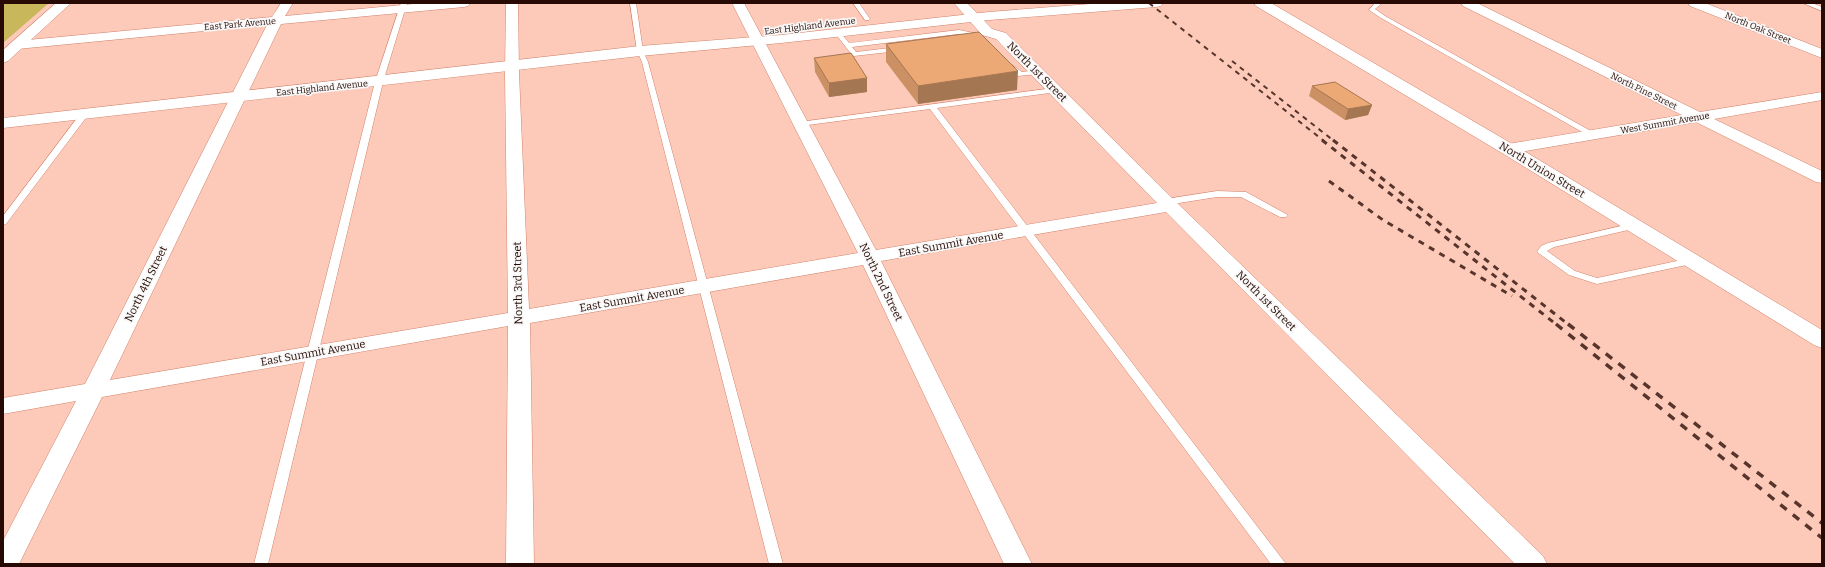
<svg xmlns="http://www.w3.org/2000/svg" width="1825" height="567" font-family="Bitter,serif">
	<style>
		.green { fill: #c9b75c }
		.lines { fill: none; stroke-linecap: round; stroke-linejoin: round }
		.lane-casing { stroke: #d1826a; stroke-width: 1 }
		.street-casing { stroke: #d1826a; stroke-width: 1 }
		.secondary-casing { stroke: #d1826a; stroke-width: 1 }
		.lane { fill: #fff; fill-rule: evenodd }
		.street { fill: #fff; fill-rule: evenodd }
		.secondary { fill: #fff; fill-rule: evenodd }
		.rail-far2 { stroke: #57352c; stroke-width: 2; stroke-dasharray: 5 5; stroke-linecap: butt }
		.rail-far1 { stroke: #57352c; stroke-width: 3; stroke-dasharray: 6 6; stroke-linecap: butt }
		.rail { stroke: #57352c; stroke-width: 3.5; stroke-dasharray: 8 8; stroke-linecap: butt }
		.wall { fill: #cb9165 }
		.shaded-wall { fill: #a57652 }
		.building { fill: #eca975; stroke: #a57652 }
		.labels { text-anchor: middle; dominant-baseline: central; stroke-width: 3.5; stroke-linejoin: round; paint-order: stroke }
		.far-street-label { font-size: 9px; fill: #270a03; stroke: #f8f8f8 }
		.street-label { font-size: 11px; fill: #270a03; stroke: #f8f8f8 }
	</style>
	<rect width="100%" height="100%" fill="#fdcaba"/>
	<!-- green -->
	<path class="green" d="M3,3H49L3,43Z"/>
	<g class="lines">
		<defs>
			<path id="lane" d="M401,3H407L383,82L268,564H254L375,82Z
				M630,3H636L643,51L648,62L783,564H769L642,62L637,51Z
				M853,3H859L870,19L869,20H865Z
				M1375,3H1382L1375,9L1385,16L1598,135L1594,137H1591L1381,18L1369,10Z
				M1803,3H1812L1822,7V11Z
				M959,30L974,33L984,40L981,42L970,36L959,34L852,47L856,52L898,47L901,49L898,51L854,56L852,55L835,33L840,32L849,43Z
				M1008,62L1022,72L1037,70L1041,72L1037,74L1018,76L1006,65L1005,64Z
				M1054,88L1058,90L1057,92L937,108L1286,564H1271L930,109L800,126L796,124L800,122Z
				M81,113H87L88,115L6,224L3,225V216Z
				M1217,191L1246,192L1288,215L1286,217H1280L1241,197H1217L1166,205L1162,202L1166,199Z
				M1634,223L1639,226L1637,228L1554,247L1547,251L1575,271L1597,278L1691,258L1696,261L1691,264L1597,284L1569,275L1537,252L1541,246L1548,243Z"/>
			<path id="street" d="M281,3H293L285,16L424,3H470L468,6L464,7L281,24L110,380L508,313L505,73L506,3H518L519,73L529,309L858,253L732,3H744L876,250L1157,203L996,39L982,35L954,3H967L992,29L1006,33L1172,198L1543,556L1547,564H1515L1166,212L881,261L1032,564H1004L863,265L530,323L534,564H506L508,326L102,397L19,564H3V541L76,401L3,414V398L85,384L267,25L17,49L12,48L10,45L12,42L17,41L272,17Z
				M1461,3H1477L1700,112L1822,92V100L1714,119L1822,171V183L1816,182L1696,122L1508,154L1502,152L1500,149L1502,146L1508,144L1682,115L1463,6Z
				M1688,3H1705L1822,49V58L1690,6Z"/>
			<path id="secondary" d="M56,3H71L8,61L3,63V50Z
				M1103,3H1163L1161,6L1156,7L989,20L781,43L640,56L3,128V118L640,46L781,35L989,12Z
				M1254,3H1271L1514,145L1822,330V348L1814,345L1502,153L1256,6Z"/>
		</defs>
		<!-- lane casing -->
		<use href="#lane" class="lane-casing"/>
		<!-- street casing -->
		<use href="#street" class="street-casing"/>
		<!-- secondary casing -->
		<use href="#secondary" class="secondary-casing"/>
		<!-- lane -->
		<use href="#lane" class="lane"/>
		<!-- street -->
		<use href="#street" class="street"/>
		<!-- secondary -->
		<use href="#secondary" class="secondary"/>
		<!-- rail-far2 -->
		<path class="rail-far2" d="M1149,3L1324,141
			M1232,61L1334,141"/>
		<!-- rail-far1 -->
		<path class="rail-far1" d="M1322,140L1557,325
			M1333,140L1569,325
			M1329,181L1383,220L1512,296"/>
		<!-- rail -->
		<path class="rail" d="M1556,324L1822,538
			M1568,324L1822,523"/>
	</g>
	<!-- wall -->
	<path class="wall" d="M886,44L1017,90L918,104L886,62Z
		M814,58L867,92L829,97L815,72Z
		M1312,86L1372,105L1368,115L1345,120L1309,96Z"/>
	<!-- shaded-wall -->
	<path class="shaded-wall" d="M1018,71L1017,90L918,104V86Z
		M867,78V92L829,97V83Z
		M1372,105L1368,115L1345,120L1348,109Z"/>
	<!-- building -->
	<path class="building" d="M979,32L1018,71L918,86L886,44Z
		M851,53L867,78L829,83L814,58Z
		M1335,82L1372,105L1348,109L1312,86Z"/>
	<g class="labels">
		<!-- far-street labels -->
		<g class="far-street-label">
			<text transform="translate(240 24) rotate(-5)">East Park Avenue</text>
			<text transform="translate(810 26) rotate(-7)">East Highland Avenue</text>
			<text transform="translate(1758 28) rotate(22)">North Oak Street</text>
			<text transform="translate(322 88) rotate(-6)">East Highland Avenue</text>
			<text transform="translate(1644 91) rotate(26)">North Pine Street</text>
			<text transform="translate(1665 123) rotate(-10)">West Summit Avenue</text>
		</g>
		<!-- street labels -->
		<g class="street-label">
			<text transform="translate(1037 72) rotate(45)">North 1st Street</text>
			<text transform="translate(1542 170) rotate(31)">North Union Street</text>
			<text transform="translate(951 244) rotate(-10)">East Summit Avenue</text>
			<text transform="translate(881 282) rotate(64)">North 2nd Street</text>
			<text transform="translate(518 283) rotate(-91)">North 3rd Street</text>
			<text transform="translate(146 284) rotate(-64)">North 4th Street</text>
			<text transform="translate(632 299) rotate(-10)">East Summit Avenue</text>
			<text transform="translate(1266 301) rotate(45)">North 1st Street</text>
			<text transform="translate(313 353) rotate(-10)">East Summit Avenue</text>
		</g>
	</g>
	<!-- border -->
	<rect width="1825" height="567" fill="none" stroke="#270a03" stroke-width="8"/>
</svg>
